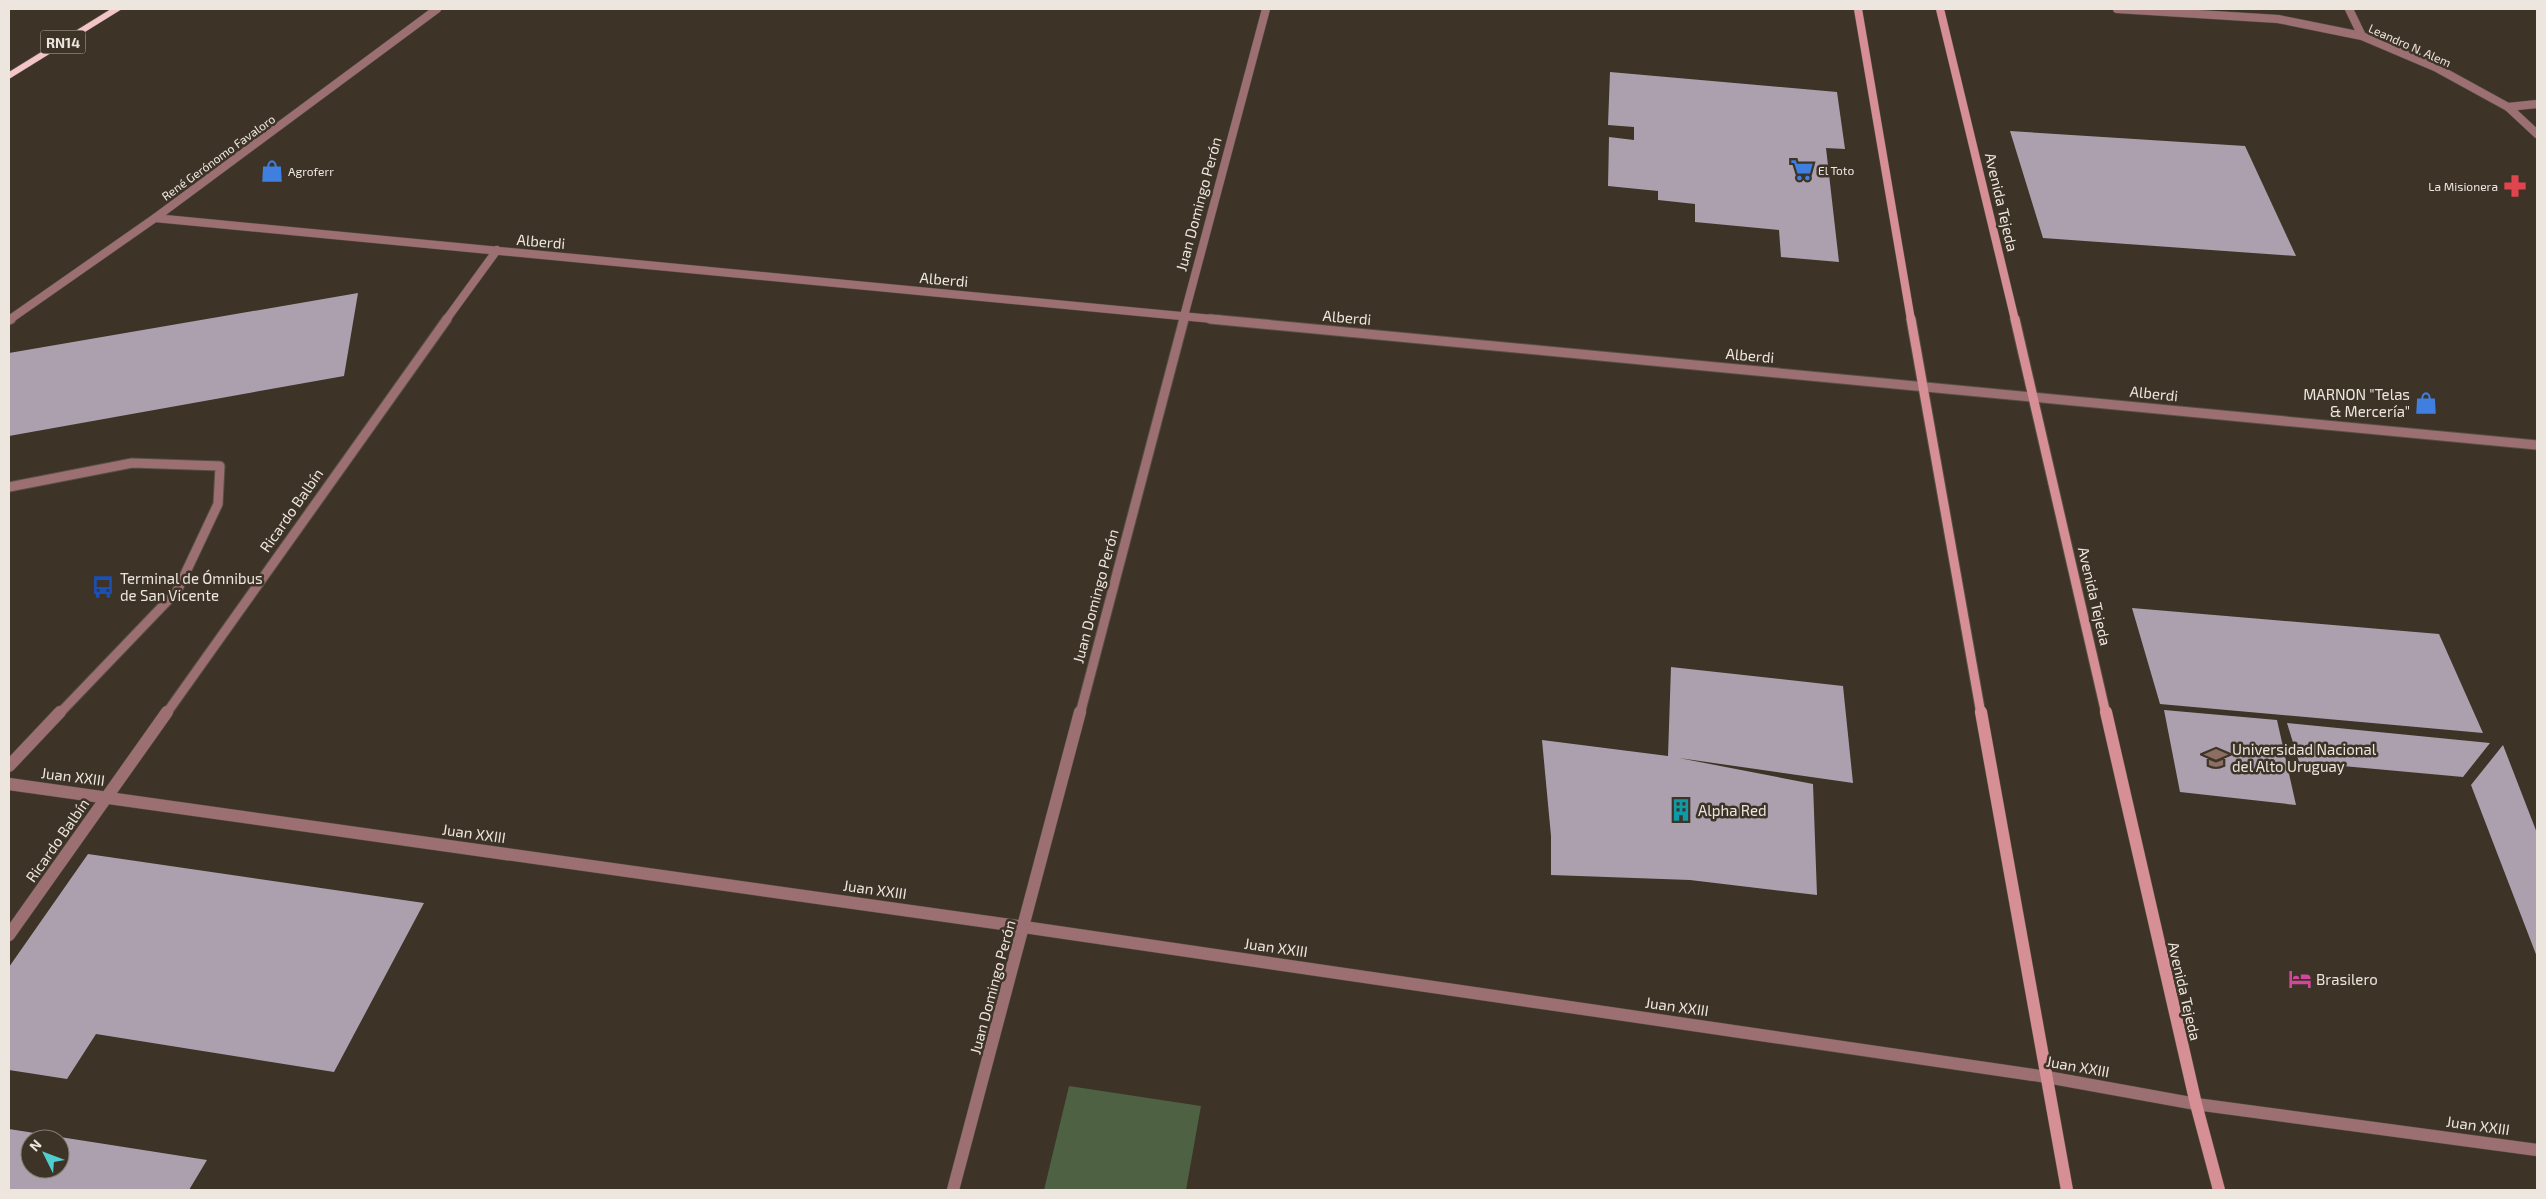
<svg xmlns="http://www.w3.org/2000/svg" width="2546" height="1199" font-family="'Exo 2',sans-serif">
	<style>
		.green { fill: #4e6143 }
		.building { fill: #aca0ae; fill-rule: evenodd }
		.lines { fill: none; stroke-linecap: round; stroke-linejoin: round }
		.service-far1-casing { stroke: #595044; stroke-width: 11 }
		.service-casing { stroke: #595044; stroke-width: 13 }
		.minor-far2-casing { stroke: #595044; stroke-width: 9 }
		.minor-far1-casing { stroke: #595044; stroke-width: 11 }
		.minor-casing { stroke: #595044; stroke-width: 13 }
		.secondary-far2-casing { stroke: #595044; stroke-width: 9 }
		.secondary-far1-casing { stroke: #595044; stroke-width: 11 }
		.secondary-casing { stroke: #595044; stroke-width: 13 }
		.trunk-casing { stroke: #595044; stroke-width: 1 }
		.service-far1 { stroke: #9c7073; stroke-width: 9 }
		.service { stroke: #9c7073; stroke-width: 12 }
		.minor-far2 { stroke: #9c7073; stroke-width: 8 }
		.minor-far1 { stroke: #9c7073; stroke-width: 9 }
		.minor { stroke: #9c7073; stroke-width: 12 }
		.secondary-far2 { stroke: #d69095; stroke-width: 8 }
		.secondary-far1 { stroke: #d69095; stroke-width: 9 }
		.secondary { stroke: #d69095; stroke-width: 12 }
		.trunk { fill: #f4c5c8; fill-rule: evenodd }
		.labels { text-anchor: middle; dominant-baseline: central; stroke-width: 5; stroke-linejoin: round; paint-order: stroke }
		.far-street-label { font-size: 12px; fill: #ede6df; stroke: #3d3327 }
		.far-poi-label { font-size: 12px; fill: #ede6df; stroke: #3d3327; text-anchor: start }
		.shield { fill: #3d3327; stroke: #b8b0a8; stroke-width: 1 }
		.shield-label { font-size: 14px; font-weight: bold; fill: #ede6df }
		.street-label { font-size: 15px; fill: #ede6df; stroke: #3d3327 }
		.poi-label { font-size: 15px; fill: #ede6df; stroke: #3d3327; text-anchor: start }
	</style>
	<rect width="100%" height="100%" fill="#3d3327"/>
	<!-- green -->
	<path class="green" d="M1069,1086L1201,1106L1186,1190H1044Z"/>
	<!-- building -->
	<path class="building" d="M1610,72L1837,92L1845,149L1826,148L1839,262L1781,257L1779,230L1695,222V204L1658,200V191L1608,186L1609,137L1634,140V127L1608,125Z
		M2010,131L2245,146L2296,256L2043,238Z
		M358,293L344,376L9,436V353Z
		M2132,608L2439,634L2483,733L2160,704Z
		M1671,667L1843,686L1853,783L1679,758L1813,784L1817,895L1690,880L1551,875V836L1542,740L1668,756Z
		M2164,710L2277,720L2296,805L2180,792Z
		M2287,723L2490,743L2463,777L2299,762Z
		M2503,745L2537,833V957L2471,785Z
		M88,854L424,903L334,1072L96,1034L67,1079L9,1070V967Z
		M9,1129L60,1137L207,1160L189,1190H9ZM30,1139H60V1169H30Z"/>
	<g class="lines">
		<defs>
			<path id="service-far1" d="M9,487L132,463L220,466L218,504L177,591L59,714"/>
			<path id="service" d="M9,766L60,712"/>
			<path id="minor-far2" d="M2117,9L2278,19L2362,36L2435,67L2508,107L2537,134
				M2349,9L2362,36
				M2508,107L2537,104
				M155,218L1223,320
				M9,320L155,218L437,9
				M446,320L497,250
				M1183,320L1266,9"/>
			<path id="minor-far1" d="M1210,319L2537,445
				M9,320L11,319
				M166,714L447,319
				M1080,714L1184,319"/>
			<path id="minor" d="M9,784L1024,927L2047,1077L2196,1104L2537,1150
				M9,935L167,712
				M953,1190L1080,712"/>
			<path id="secondary-far2" d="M1858,9L1911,320
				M1940,9L2015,320"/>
			<path id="secondary-far1" d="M1911,319L1981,714
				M2015,319L2106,714"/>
			<path id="secondary" d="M1981,712L2067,1190
				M2106,712L2196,1104L2219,1190"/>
			<path id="trunk" d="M111,9H122L9,79V72Z"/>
		</defs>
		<!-- service-far1 casing -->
		<use href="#service-far1" class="service-far1-casing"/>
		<!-- service casing -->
		<use href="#service" class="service-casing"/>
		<!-- minor-far2 casing -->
		<use href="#minor-far2" class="minor-far2-casing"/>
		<!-- minor-far1 casing -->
		<use href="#minor-far1" class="minor-far1-casing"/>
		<!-- minor casing -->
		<use href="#minor" class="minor-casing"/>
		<!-- secondary-far2 casing -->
		<use href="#secondary-far2" class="secondary-far2-casing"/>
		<!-- secondary-far1 casing -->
		<use href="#secondary-far1" class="secondary-far1-casing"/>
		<!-- secondary casing -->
		<use href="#secondary" class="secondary-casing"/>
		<!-- trunk casing -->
		<use href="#trunk" class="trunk-casing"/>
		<!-- service-far1 -->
		<use href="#service-far1" class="service-far1"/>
		<!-- service -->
		<use href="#service" class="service"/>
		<!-- minor-far2 -->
		<use href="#minor-far2" class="minor-far2"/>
		<!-- minor-far1 -->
		<use href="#minor-far1" class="minor-far1"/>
		<!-- minor -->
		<use href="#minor" class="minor"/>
		<!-- secondary-far2 -->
		<use href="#secondary-far2" class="secondary-far2"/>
		<!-- secondary-far1 -->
		<use href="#secondary-far1" class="secondary-far1"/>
		<!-- secondary -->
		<use href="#secondary" class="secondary"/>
		<!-- trunk -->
		<use href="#trunk" class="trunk"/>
	</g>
	<!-- icons -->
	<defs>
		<symbol id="supermarket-bare" viewBox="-9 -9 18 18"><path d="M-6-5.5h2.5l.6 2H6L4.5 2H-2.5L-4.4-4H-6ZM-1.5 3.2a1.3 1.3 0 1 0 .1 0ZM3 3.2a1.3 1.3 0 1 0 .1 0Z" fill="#3f7fe0" stroke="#3d3327" stroke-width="2.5" paint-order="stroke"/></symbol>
		<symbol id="shop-bare" viewBox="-9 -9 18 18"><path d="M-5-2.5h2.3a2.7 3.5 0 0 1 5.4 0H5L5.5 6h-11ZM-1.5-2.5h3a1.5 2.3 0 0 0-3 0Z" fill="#3f7fe0" stroke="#3d3327" stroke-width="2.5" paint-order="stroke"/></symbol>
		<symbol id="pharmacy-bare" viewBox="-9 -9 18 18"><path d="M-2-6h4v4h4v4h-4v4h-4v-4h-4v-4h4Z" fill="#e0444e" stroke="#3d3327" stroke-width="2.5" paint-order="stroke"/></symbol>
		<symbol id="bus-bare" viewBox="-9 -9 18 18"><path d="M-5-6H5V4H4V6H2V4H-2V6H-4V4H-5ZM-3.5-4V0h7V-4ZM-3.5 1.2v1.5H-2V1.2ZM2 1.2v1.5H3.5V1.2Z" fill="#1a4fb4" stroke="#3d3327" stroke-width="2.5" paint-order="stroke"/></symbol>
		<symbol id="university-bare" viewBox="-9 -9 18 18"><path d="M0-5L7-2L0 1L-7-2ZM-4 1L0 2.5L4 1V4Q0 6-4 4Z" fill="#8d6e63" stroke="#3d3327" stroke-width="2.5" paint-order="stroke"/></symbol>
		<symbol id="building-bare" viewBox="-9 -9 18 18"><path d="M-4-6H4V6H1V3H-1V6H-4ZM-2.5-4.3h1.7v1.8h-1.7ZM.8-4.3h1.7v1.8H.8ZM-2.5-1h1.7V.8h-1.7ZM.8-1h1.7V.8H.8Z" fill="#0f9aa8" stroke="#3d3327" stroke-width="2.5" paint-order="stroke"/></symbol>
		<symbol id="hotel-bare" viewBox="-9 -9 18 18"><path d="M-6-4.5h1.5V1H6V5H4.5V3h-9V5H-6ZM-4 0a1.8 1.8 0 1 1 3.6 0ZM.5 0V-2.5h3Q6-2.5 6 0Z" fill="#d1479c" stroke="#3d3327" stroke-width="2.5" paint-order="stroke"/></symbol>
	</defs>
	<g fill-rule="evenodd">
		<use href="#supermarket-bare" x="1786" y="154" width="32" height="32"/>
		<use href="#shop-bare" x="256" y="155" width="32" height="32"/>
		<use href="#pharmacy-bare" x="2499" y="170" width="32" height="32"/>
		<use href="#shop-bare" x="2410" y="387" width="32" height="32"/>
		<use href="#bus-bare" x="87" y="571" width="32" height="32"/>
		<use href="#university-bare" x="2200" y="742" width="32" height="32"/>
		<use href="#building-bare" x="1665" y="794" width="32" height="32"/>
		<use href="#hotel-bare" x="2284" y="963" width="32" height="32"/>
	</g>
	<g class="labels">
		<!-- far-street labels -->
		<g class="far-street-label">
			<text transform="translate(2410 45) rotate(24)">Leandro N. Alem</text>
			<text transform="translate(218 157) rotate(-36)">René Gerónomo Favaloro</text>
		</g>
		<!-- far-poi labels -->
		<g class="far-poi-label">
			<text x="1818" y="170">El Toto</text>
			<text x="288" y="171">Agroferr</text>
			<text x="2498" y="186" text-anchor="end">La Misionera</text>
		</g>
		<!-- shield labels -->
		<rect class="shield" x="40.5" y="30.5" width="45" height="23" rx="4"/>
		<g class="shield-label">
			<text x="63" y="42">RN14</text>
		</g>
		<!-- street labels -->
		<g class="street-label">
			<text transform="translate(2002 202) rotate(77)">Avenida Tejeda</text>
			<text transform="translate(1198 204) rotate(-75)">Juan Domingo Perón</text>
			<text transform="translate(541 241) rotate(5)">Alberdi</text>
			<text transform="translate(944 279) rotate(5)">Alberdi</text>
			<text transform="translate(1347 317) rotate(5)">Alberdi</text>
			<text transform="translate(1750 355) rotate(5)">Alberdi</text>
			<text transform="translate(2154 393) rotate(6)">Alberdi</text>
			<text transform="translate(291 510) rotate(-55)">Ricardo Balbín</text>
			<text transform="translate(1095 596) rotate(-75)">Juan Domingo Perón</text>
			<text transform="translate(2095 596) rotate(77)">Avenida Tejeda</text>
			<text transform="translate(73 776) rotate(7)">Juan XXIII</text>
			<text transform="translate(474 833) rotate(8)">Juan XXIII</text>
			<text transform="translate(57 840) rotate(-55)">Ricardo Balbín</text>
			<text transform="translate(875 889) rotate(8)">Juan XXIII</text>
			<text transform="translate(1276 947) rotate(8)">Juan XXIII</text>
			<text transform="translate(992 987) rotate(-75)">Juan Domingo Perón</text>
			<text transform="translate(2185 991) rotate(77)">Avenida Tejeda</text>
			<text transform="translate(1677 1006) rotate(8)">Juan XXIII</text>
			<text transform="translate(2078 1066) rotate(10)">Juan XXIII</text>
			<text transform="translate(2478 1125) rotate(8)">Juan XXIII</text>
		</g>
		<!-- poi labels -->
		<g class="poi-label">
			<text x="2410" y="394" text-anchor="end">MARNON "Telas<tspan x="2410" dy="17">&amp; Mercería"</tspan></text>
			<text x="120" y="578">Terminal de Ómnibus<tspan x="120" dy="17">de San Vicente</tspan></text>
			<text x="2232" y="749">Universidad Nacional<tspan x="2232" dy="17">del Alto Uruguay</tspan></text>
			<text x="1698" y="810">Alpha Red</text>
			<text x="2316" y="979">Brasilero</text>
		</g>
	</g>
	<!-- border -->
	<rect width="2546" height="1199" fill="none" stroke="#ede6df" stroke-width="20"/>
	<!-- north arrow -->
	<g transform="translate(45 1154) rotate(312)"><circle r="24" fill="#3d3327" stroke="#837b71"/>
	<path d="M0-4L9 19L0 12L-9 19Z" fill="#52cdcf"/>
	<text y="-8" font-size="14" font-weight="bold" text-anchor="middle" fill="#ede6df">N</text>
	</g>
</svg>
